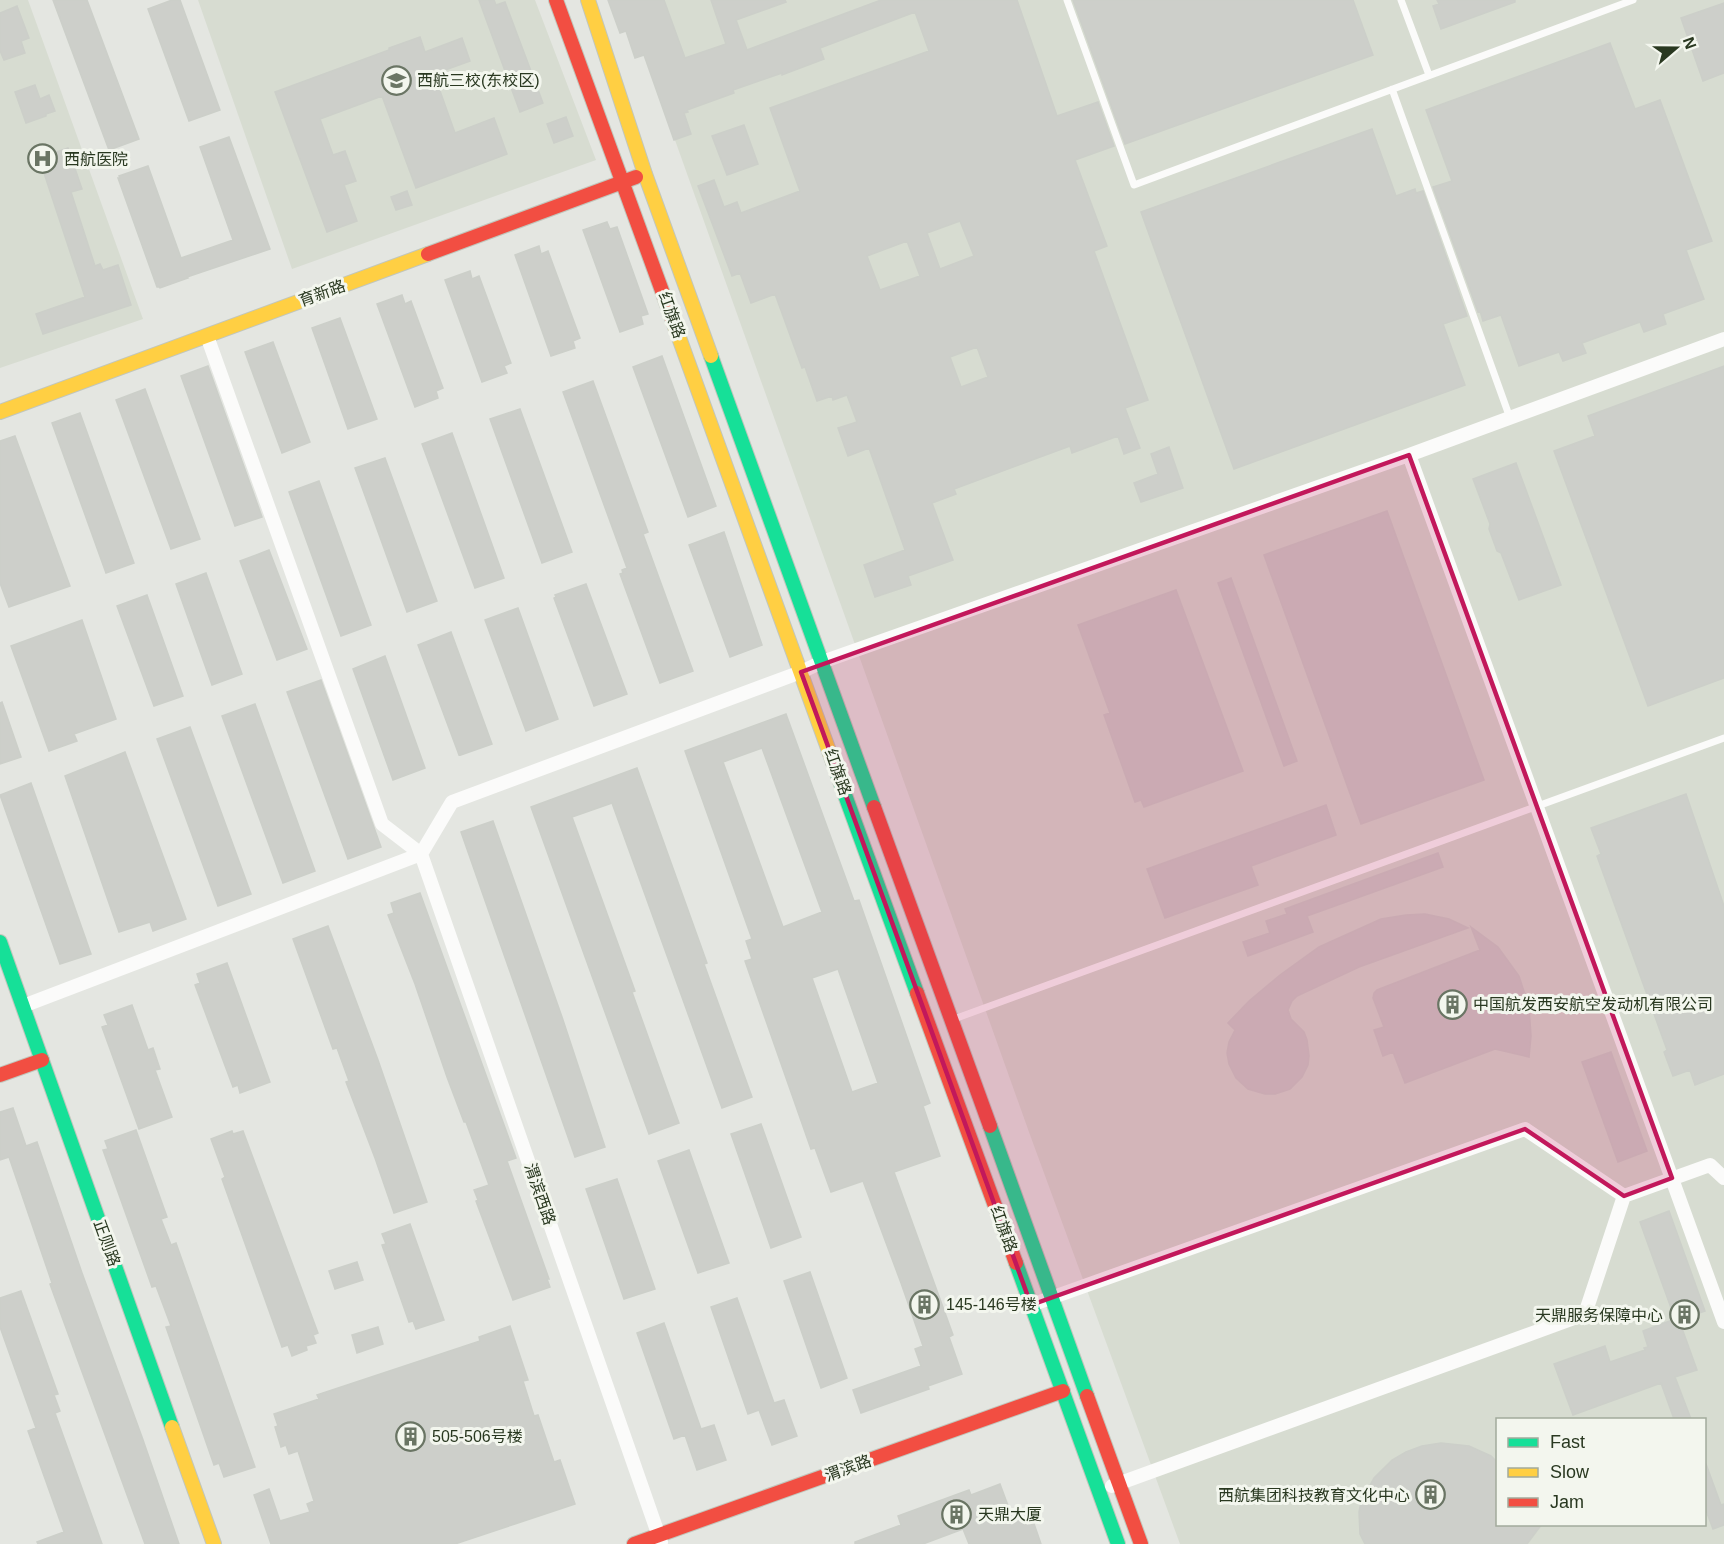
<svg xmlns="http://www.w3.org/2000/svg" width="1724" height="1544" font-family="Helvetica,'Noto Sans SC',sans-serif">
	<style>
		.built { fill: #d7dcd1; fill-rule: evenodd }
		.building { fill: #cdcfca; stroke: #cccfc9; stroke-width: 1.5; fill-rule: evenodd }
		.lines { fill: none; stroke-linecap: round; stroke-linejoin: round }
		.fast-casing { stroke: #c1c6bc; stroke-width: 16 }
		.slow-casing { stroke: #c1c6bc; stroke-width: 16 }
		.jam-casing { stroke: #c1c6bc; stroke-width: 16 }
		.lane { stroke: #fbfbfa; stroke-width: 7 }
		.street { stroke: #fbfbfa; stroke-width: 14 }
		.fast { stroke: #16e098; stroke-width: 14 }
		.slow { stroke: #ffcf43; stroke-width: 14 }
		.jam { stroke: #f24e42; stroke-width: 14 }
		.marked { fill: #c2185b; fill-opacity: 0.2; stroke: #c2185b; stroke-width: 4.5; stroke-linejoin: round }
		.labels { text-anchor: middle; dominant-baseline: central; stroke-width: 6; stroke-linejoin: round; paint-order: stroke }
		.poi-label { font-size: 16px; fill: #293820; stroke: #f3f6ee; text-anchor: start }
		.street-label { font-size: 16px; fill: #293820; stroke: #f3f6ee }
	</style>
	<rect width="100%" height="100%" fill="#e4e6e1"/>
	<!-- built -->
	<path class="built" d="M0,0H28L143,319L0,368Z
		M198,0H535L596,160L292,269Z
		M625,0H1724V1544H1180L1029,1132ZM1498,1420H1704V1524H1498Z"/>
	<!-- building -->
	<path class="building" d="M53,0H87L139,139L109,150Z
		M172,0H180L220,110L189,121L148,9Z
		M479,0H494L496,5L505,2L543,103L520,112Z
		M608,0H664L685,58L726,44L711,0H785L786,2L736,20L747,50L881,0H1017L1057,116L1098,102L1114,146L1075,160L1107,246L1094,251L1148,400L1125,408L1140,448L1124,454L1118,436L1072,453L1070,446L954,489L956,494L932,503L953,560L908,576L911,585L875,597L864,565L905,550L869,448L848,456L838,428L857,422L847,395L833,400L832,396L817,401L805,367L802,368L775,294L751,303L740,273L732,276L698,186L714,180L724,207L737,202L741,213L800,191L770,108L929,51L915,12L820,48L824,59L782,75V73L733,90L734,93L687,110L688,112L684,113L691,134L674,140L644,55L635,58L626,31L620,33ZM960,221L974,256L940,269L927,233ZM907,241L920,276L880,290L867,256ZM977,347L988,377L961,387L950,357Z
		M1073,0H1353L1373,55L1125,144Z
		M1437,0H1515V2L1441,29L1433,6L1439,4Z
		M1724,3V73L1703,81L1681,18Z
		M17,6L29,38L21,41L25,53L4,60L0,51V13Z
		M420,37L425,52L462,38L470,61L434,74L455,133L494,118L507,154L416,188L382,96L320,119L333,155L345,151L356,181L344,185L357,221L327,232L275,92L389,50V48Z
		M1610,43L1635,109L1660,100L1712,241L1686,250L1704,299L1663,314L1666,324L1644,332L1640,322L1582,343L1586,353L1563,361L1559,352L1519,366L1501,315L1483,321L1480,311L1478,312L1433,187L1452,181L1426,110Z
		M35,85L40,99L49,95L55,111L46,114V116L26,123L15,92Z
		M566,117L573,136L554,143L547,124Z
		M744,125L758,164L727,175L712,136Z
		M1372,129L1396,196L1415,189L1416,193L1423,191L1467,316L1443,324L1465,385L1234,469L1141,212Z
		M229,137L270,249L187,277L188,278L160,288L159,287H157L118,178H120L119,176L148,166L181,258L233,240L200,147Z
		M68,148L82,189L71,192L95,266L100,264L103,270L118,265L131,305L43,334L36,314L85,297L39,158Z
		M407,191L412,205L396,210L391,197Z
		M607,222L610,229L617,227L648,314L641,316L643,324L620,332L583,230Z
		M539,246L541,254L548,251L580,338L573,341L575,348L551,356L515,255Z
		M470,271L472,279L479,276L511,363L504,366L507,373L482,382L445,280Z
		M402,295L405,304L411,301L443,388L436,391L438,398L415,407L377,304Z
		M340,318L377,419L348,429L312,328Z
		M273,342L310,442L282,453L245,352Z
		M662,356L716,506L688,517L633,367Z
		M208,366L262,517L235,526L181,376Z
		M1724,366V678L1648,706L1554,451L1595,436L1588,416Z
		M593,381L648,532L643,534L693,671L660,683L620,574L623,573L622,570L627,568L563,392Z
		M145,389L200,539L171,549L116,400Z
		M520,409L572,552L542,563L490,419Z
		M80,413L134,563L106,573L52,423Z
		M452,433L504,578L475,588L422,444Z
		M15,436L70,586L9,607L0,583V441Z
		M1169,447L1183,488L1141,502L1134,483L1158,474L1151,454Z
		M385,458L437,601L407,612L355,468Z
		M1516,463L1561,585L1519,600L1501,553L1497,551L1489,529L1490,524L1473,479Z
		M319,481L371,625L341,636L289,492Z
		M1387,511L1484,780L1361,824L1264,555Z
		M724,532L762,645L730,657L689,545Z
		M269,550L307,649L277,660L240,561Z
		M206,573L242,674L212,685L176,584Z
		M1231,578L1297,761L1284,766L1218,583Z
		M586,584L627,694L594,706L554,598L556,597L555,595Z
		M1176,590L1243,771L1144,807L1141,800L1135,802L1104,715L1110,713L1078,625Z
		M147,595L183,696L154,706L117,606Z
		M518,608L558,719L526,731L485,620Z
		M82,620L116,719L74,734L77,741L49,751L11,646Z
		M451,632L492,744L461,755V754L459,755L418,645Z
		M385,656L425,768L393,780L353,669Z
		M321,680L381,847L348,859L287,692Z
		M2,702L21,757L0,764V703Z
		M255,704L315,871L283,883L222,716Z
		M786,714L854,901L859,900L930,1103L923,1106L940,1156L894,1172L953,1335L949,1337L962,1374L928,1386L929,1389L861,1413L853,1390L921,1366L915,1349L923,1346L901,1283L863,1181L831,1192L815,1148L811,1149L745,961L752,959L746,941L752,939L685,751ZM762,748L822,912L783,927L723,762ZM838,969L878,1083L852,1092L812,978Z
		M190,727L251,894L218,906L157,739Z
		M125,752L186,919L153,931L150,922L119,932L65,776Z
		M637,768L707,963L704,964L752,1097L722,1108L612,803L572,817L635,991L632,992L679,1123L649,1134L531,807Z
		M31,783L91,954L60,964L0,795Z
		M1686,794L1724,906V1074L1695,1085L1690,1070L1673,1076L1664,1052L1667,1050L1597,856L1601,854L1591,828Z
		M1326,805L1336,835L1251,866L1258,885L1165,918L1147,869Z
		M493,821L562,1017L605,1147L575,1157L461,832Z
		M1438,853L1443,867L1307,916L1313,932L1248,956L1243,942L1270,933L1266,921L1287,914L1285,909Z
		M420,893L516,1158L507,1161L549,1279H547L550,1287L513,1300L476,1201L478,1200L474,1190L489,1185L466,1122H464L447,1077L415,984L388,915L394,913L391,903Z
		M1425,914L1449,919L1468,928L1359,967L1297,996L1292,1001L1288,1010L1291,1019L1304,1032L1307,1040L1309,1056L1308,1065L1302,1077L1290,1089L1275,1094H1265L1248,1089L1236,1078L1229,1064L1227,1053L1229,1042L1235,1030L1228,1023L1249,1001L1280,975L1319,947L1381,919L1406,915Z
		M328,926L378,1060L427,1202L394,1213L375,1158L346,1082L349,1081L337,1048L333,1049L293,939Z
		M1471,927L1498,947L1519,976L1529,1007L1531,1036L1529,1057L1495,1049L1405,1083L1393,1052L1383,1056L1374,1030L1384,1027L1373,998L1374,993L1377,990L1480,950Z
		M227,963L270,1082L240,1093L238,1085L233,1087L195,985L200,983L197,974Z
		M132,1005L148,1050L153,1048L160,1069L155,1070L172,1117L139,1129L102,1027L108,1025L104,1015Z
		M1611,1052L1647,1151L1618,1162L1582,1062Z
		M13,1108L26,1146L37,1142L82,1273L142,1437L179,1544H145L50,1284L52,1283L9,1157L0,1160V1112Z
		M761,1124L801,1237L771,1248L731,1134Z
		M136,1130L167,1217L161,1219L171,1245L176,1243L255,1467L224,1477L219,1463L214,1465L166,1327L171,1326L156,1286L152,1287L103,1150L108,1149L105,1141Z
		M232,1131L233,1134L243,1131L318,1333L313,1335L316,1343L306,1346L307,1350L292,1356L288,1345L282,1347L222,1179L225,1177L211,1139Z
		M689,1150L729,1263L698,1273L658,1161Z
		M617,1179L655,1289L624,1299L586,1189Z
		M1669,1211L1705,1311L1679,1320L1697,1370L1675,1377L1691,1419H1674L1661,1383L1573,1415L1554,1364L1605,1346L1610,1362L1645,1350L1644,1348L1648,1347L1643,1331L1675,1319L1640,1222Z
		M410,1224L444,1320L416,1329L413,1321L409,1322L382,1245L386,1244L382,1234Z
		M357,1262L363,1280L335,1289L329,1271Z
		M810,1272L847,1378L821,1388L784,1281Z
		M21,1291L58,1394L54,1395L60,1411L55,1413L102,1544H38L37,1542L64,1532L28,1431L36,1428L0,1327V1298Z
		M737,1298L774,1403L784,1400L797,1436L772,1445L759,1410L748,1414L711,1307Z
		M664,1323L701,1429L714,1425L726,1460L697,1470L685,1435L674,1439L637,1333Z
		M510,1326L528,1380L523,1381L534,1416L538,1415L554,1462L560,1460L575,1504L455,1544H271L254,1495L269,1489L280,1521L310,1512L307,1504L314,1501L298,1451L289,1454L286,1445L281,1447L275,1427L278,1426L274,1414L319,1399L317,1395L480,1341L479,1337Z
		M378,1327L383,1344L357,1353L352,1335Z
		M1441,1443L1469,1446L1491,1456L1497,1462V1524H1542L1527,1544H1365L1360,1534L1359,1512L1361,1502L1374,1478L1392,1460L1406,1452L1422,1446Z
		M1704,1464H1706L1721,1505L1724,1504V1525L1713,1529L1704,1505Z
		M1000,1484L1013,1519L1030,1512L1041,1544H969L963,1529L923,1544H855V1542L901,1525L898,1516L969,1490L971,1495Z"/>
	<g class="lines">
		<defs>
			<path id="fast" d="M711,356L874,807
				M833,762L917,993
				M0,942L172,1427
				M990,1126L1087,1396
				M1016,1263L1118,1544"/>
			<path id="slow" d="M588,0L645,174L711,356
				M673,321L833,762
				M0,412L428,254
				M172,1427L214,1544"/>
			<path id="jam" d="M556,0L673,321
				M428,254L636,177
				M874,807L990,1126
				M917,993L1016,1263
				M0,1075L42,1060
				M1087,1396L1141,1544
				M634,1544L1063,1391"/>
		</defs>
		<!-- fast casing -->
		<use href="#fast" class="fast-casing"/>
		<!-- slow casing -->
		<use href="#slow" class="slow-casing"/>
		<!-- jam casing -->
		<use href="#jam" class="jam-casing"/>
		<!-- lane -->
		<path class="lane" d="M1067,0L1134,185L1633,0
			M1401,0L1429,75
			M1392,89L1510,418
			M954,1019L1724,738"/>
		<!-- street -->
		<path class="street" d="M207,336L382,824L421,854L661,1542
			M1409,455L1724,1322
			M23,1006L421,854L452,802L801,672L822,662L1409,455L1724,339
			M1031,1305L1525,1129L1624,1196
			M1112,1486L1585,1314L1624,1196L1710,1165L1724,1178"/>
		<!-- fast -->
		<use href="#fast" class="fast"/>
		<!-- slow -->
		<use href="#slow" class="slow"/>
		<!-- jam -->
		<use href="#jam" class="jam"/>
	</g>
	<!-- marked area -->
	<path class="marked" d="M1409,455L1672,1178L1624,1196L1525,1129L1031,1305L801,672Z"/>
	<!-- icons -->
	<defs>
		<symbol id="school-ring" viewBox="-11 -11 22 22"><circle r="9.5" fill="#f3f6ee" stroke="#6a7564" stroke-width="1.5"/><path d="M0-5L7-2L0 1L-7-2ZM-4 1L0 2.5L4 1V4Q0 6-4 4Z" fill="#6a7564"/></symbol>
		<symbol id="hospital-ring" viewBox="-11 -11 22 22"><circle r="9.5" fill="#f3f6ee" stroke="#6a7564" stroke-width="1.5"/><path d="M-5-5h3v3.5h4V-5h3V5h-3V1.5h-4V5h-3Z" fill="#6a7564"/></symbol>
		<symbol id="building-ring" viewBox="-11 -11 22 22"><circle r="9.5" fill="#f3f6ee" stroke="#6a7564" stroke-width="1.5"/><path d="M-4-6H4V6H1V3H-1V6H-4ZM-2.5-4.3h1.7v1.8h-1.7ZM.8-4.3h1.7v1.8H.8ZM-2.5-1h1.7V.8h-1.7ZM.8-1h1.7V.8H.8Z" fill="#6a7564"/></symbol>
	</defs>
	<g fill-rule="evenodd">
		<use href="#school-ring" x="380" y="64" width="33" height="33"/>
		<use href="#hospital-ring" x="26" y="142" width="33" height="33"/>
		<use href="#building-ring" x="1436" y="988" width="33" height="33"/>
		<use href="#building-ring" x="908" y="1288" width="33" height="33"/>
		<use href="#building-ring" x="1668" y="1298" width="33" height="33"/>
		<use href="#building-ring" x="394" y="1420" width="33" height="33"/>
		<use href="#building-ring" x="1414" y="1478" width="33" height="33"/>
		<use href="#building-ring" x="940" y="1498" width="33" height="33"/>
	</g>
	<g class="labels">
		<!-- poi labels -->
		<g class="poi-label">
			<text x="417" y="80">西航三校(东校区)</text>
			<text x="64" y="159">西航医院</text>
			<text x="1473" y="1004">中国航发西安航空发动机有限公司</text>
			<text x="946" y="1304">145-146号楼</text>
			<text x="1663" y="1315" text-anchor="end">天鼎服务保障中心</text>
			<text x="432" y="1436">505-506号楼</text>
			<text x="1410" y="1495" text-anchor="end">西航集团科技教育文化中心</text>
			<text x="978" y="1514">天鼎大厦</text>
		</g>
		<!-- street labels -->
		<g class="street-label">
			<text transform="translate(322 293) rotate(-20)">育新路</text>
			<text transform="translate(672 315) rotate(70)">红旗路</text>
			<text transform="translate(838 772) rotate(70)">红旗路</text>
			<text transform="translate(540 1194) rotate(71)">渭滨西路</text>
			<text transform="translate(1004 1229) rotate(70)">红旗路</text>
			<text transform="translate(107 1243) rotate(70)">正则路</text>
			<text transform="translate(848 1468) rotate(-20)">渭滨路</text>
		</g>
	</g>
	<!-- legend -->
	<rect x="1496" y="1418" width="210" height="108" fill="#f3f6ee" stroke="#a2aa9c" stroke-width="1.5"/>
	<rect x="1508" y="1438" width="30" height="9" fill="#16e098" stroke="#a2aa9c" stroke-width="1.5"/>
	<text x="1550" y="1448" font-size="18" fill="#293820">Fast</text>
	<rect x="1508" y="1468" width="30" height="9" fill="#ffcf43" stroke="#a2aa9c" stroke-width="1.5"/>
	<text x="1550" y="1478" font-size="18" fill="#293820">Slow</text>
	<rect x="1508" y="1498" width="30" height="9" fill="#f24e42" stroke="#a2aa9c" stroke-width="1.5"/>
	<text x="1550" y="1508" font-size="18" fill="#293820">Jam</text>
	<!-- north arrow -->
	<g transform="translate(1676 48) rotate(70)" stroke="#f3f6ee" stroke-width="4.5" paint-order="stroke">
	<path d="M0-4.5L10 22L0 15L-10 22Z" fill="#293820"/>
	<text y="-9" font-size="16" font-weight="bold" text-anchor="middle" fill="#293820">N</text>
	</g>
</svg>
